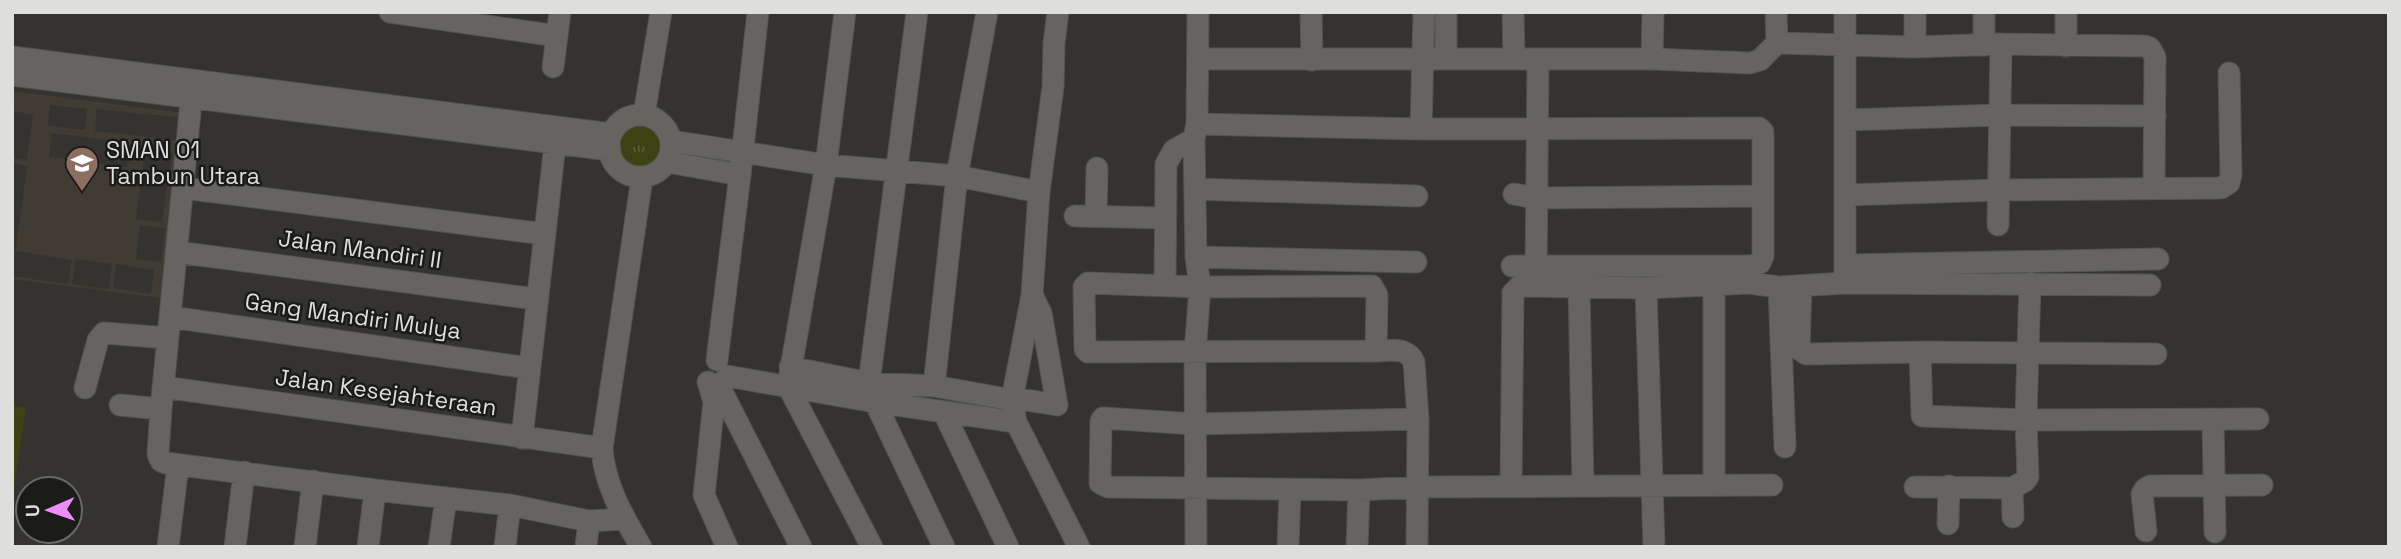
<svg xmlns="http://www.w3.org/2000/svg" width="2401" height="559" font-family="'Space Grotesk',sans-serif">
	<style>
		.built { fill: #403c33; fill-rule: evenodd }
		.grass { fill: url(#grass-tufts) }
		.pitch { fill: #3d4214 }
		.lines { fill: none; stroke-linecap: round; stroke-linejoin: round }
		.minor-casing { stroke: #52524f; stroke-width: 23 }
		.minor { stroke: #656461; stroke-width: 21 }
		.labels { text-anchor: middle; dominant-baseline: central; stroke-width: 5; stroke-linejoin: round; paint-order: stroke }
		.poi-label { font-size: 23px; fill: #dededc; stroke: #1b1b1a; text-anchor: start }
		.street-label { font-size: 23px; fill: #dededc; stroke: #1b1b1a }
	</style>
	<defs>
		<pattern id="grass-tufts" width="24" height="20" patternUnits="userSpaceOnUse" patternTransform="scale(1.75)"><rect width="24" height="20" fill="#3d4214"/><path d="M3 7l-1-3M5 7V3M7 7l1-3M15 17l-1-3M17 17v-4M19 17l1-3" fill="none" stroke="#595d36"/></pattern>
	</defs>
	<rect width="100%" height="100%" fill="#343330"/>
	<!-- built -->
	<path class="built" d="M12,91L192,114L168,299L12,279V276L68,284L72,260L12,250L16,249L27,166L12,163V158L27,160L33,115L12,111ZM50,105L87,109L85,130L48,126ZM97,109L183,118L181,141L95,131ZM52,133L129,143L127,167L49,157ZM145,150L172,154L162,222L136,219ZM140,225L165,228L161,262L136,259ZM76,259L112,264L109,289L72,284ZM116,264L154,270L151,294L113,288Z"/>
	<!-- grass -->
	<path class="grass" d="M634,115C662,113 656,127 672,133C695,140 720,145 743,151L740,175L668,162C657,174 647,178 631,177C603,160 601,128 634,115Z"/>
	<!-- pitch -->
	<path class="pitch" d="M12,406L26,408L12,500Z"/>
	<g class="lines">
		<defs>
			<path id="minor" d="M390,12L557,36
				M1058,12L1054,43L1053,87L1039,192L1032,295L1012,400L1016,422L1079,547
				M1311,12L1312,60
				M1513,12L1514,59
				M1776,12L1777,43L1915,47L2001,44L2144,46L2150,48L2155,57L2154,188
				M1845,12V276
				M1984,45V12
				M2066,46V12
				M1915,47V12
				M12,57L611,134
				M1198,59H1652L1750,63L1760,60L1777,43
				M1446,59V12
				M1652,59L1653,12
				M553,67L560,12
				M12,75L610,150
				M193,81L161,409L158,454L161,461L166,463L375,490L510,505L589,521L625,519
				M609 146a31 31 0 1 1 62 0a31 31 0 1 1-62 0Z
				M644,115L661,12
				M1846,120L1999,115L2155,116
				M1197,124L1421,129L1759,128L1763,132V256L1760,263L1751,266H1512
				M1421,129L1424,12
				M671,141L826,165L957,176L1039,192
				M668,162L740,175
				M183,188L545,234
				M1195,189L1417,196
				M1514,194L1535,198L1763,196
				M1846,195L1998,190L2221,188L2229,183L2231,175L2229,73
				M1075,216L1164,218
				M1096,216L1097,168
				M1998,225L2001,44
				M176,252L536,299
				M1196,257L1416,262
				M1845,265L2158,259
				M1536,277L1538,59
				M1165,284L1166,164L1174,150L1194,139
				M1801,286L1799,349L1806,354L1920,352L2156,354
				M1579,287L1583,486
				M1779,287L1785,447
				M1646,288L1654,547
				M170,317L529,368
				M1376,351L1377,295L1372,286L1200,287L1088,283L1084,287L1085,349L1088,352L1376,351C1390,351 1407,346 1414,362L1418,419L1417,547
				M1920,352L1922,416L2026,420L2258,419
				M717,360L740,175L758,12
				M790,367L869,383L934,386L1012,400
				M727,376L875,402L1016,422
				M708,382L714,402L704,495L727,547
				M869,383L917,12
				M718,384L801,547
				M788,386L826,165L845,12
				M788,386L872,547
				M934,386L957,176L987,12
				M163,387L602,448
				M85,388L98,340L104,333L168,338
				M1013,398L1057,405L1041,313L1033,297
				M875,402L944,547
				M120,405L161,409
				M944,413L1008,547
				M1418,419L1195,424L1103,418L1101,421L1100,483L1108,487L1359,490L1418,487L1772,485
				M2213,419L2215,532
				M522,438L555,144
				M1714,485V286
				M1511,486L1513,293L1520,286L1646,288L1749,283L1779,287L1845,283L2150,285
				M1915,487L2012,488L2025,481L2028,477L2026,420L2030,283
				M2012,488L2013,517
				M1948,524L1949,486
				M2146,531L2142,494L2145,489L2150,486L2262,485
				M168,547L178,465
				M235,547L244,472
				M305,547L313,481
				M368,547L375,490
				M439,547L446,498
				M505,547L510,505
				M586,547L589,521
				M641,547C623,516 604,484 602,448L642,178
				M1196,547L1195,353L1200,287L1196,257L1194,139L1197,124L1198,12
				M1288,547L1290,490
				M1357,547L1359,490"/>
		</defs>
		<!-- minor casing -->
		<use href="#minor" class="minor-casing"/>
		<!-- minor -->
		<use href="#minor" class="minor"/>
	</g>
	<!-- icons -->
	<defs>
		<symbol id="school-pin" viewBox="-11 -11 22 30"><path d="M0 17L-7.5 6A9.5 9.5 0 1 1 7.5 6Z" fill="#8d6e63" stroke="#1b1b1a"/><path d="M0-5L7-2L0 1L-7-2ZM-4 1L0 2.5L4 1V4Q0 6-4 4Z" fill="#fff"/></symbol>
	</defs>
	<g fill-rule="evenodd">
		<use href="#school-pin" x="63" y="144" width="38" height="52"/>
	</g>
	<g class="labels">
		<!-- poi labels -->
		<g class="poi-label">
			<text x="106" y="150">SMAN 01<tspan x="106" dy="26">Tambun Utara</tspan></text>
		</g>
		<!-- street labels -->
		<g class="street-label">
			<text transform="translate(360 249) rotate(8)">Jalan Mandiri II</text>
			<text transform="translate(353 316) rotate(8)">Gang Mandiri Mulya</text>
			<text transform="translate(386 392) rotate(8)">Jalan Kesejahteraan</text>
		</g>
	</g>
	<!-- border -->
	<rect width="2401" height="559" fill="none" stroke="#dededc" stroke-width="28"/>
	<!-- north arrow -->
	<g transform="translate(49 510) rotate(268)"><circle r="33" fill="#1b1b1a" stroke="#696968" stroke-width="2"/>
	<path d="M0-5L12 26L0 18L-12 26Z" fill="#ee8cf9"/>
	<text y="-10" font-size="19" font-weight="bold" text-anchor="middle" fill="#dededc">U</text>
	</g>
</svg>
